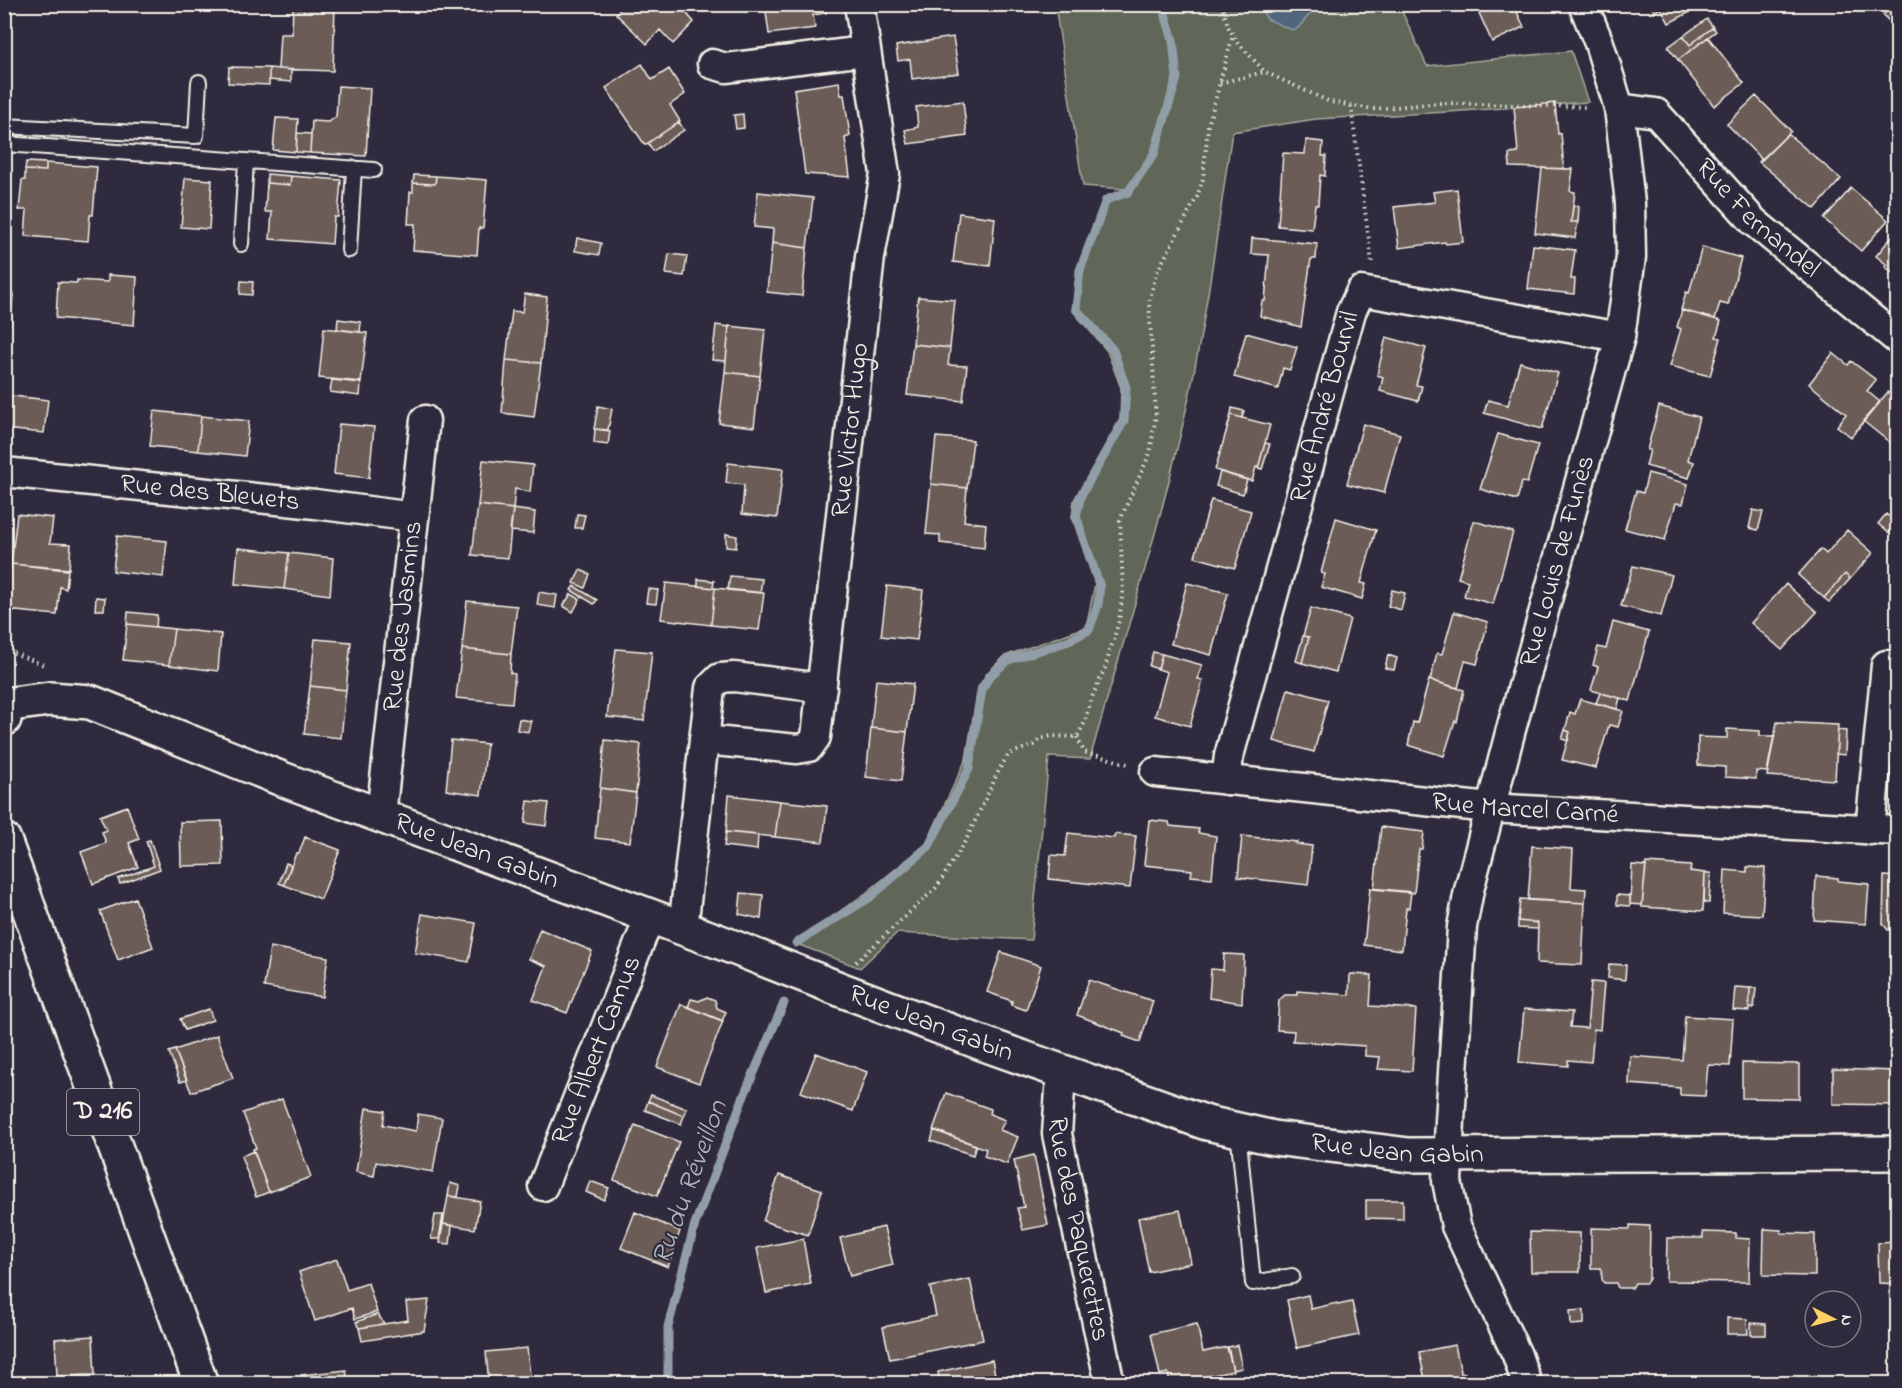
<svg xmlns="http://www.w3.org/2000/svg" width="1902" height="1388" font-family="'Indie Flower',sans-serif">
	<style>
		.green { fill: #606659; stroke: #aaaca0; stroke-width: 1.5 }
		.water { fill: #50667b; stroke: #929ea7; stroke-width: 1.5 }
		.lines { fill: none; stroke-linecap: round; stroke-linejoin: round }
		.stream { stroke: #929ea7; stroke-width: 9 }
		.building { fill: #6c5c59; stroke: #f4f1e8; stroke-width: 1.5 }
		.lane-casing { stroke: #f4f1e8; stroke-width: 18 }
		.street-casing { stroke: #f4f1e8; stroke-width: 33 }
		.secondary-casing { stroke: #f4f1e8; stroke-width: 38 }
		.primary-casing { stroke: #f4f1e8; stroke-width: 38 }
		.path { stroke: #f4f1e8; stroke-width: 4; stroke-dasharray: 1.5 4.5; stroke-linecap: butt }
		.lane { stroke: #2f2a3d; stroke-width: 14 }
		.street { stroke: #2f2a3d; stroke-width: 28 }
		.secondary { stroke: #2f2a3d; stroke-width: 33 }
		.primary { stroke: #2f2a3d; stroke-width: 33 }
		.labels { text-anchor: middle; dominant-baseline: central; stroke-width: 4.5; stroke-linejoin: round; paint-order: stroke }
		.shield { fill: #2f2a3d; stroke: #b9b5b5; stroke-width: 1.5 }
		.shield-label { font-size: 26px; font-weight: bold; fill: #f4f1e8 }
		.street-label { font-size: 27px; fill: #f4f1e8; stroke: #2f2a3d }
		.water-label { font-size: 28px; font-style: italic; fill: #b2b9bc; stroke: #2f2a3d }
	</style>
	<rect width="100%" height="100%" fill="#2f2a3d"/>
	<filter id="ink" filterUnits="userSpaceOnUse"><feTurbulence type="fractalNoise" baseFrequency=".0167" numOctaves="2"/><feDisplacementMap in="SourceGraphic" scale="12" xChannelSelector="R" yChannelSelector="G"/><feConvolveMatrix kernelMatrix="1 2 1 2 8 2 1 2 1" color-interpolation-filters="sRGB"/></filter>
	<g filter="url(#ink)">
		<!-- green -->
		<path class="green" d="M1055,5H1399L1427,66L1571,51L1588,102L1448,112L1316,119L1232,132C1219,219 1208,306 1190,392C1164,515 1124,637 1090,759L1049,757L1031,940L897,933L860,968L794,943L866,893L926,844L966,759L978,687L988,672L1005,656L1086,627L1095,584L1072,517L1074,500L1120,419L1121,388L1107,351L1072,310L1080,264L1105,197L1125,189L1083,186Z"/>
		<!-- water -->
		<path class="water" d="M1259,5H1315V8L1298,28L1292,30L1267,19Z"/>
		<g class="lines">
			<!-- stream -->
			<path class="stream" d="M796,943L869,898L929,846L969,769L982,689L989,677L1008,660L1066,642L1089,630L1098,605L1100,587L1076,516L1081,495L1124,421L1126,388L1113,350L1076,309L1080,270L1106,200L1128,192L1154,154L1177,78L1173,40L1162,4
				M668,1384V1327L695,1224L743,1098L784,1003"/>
		</g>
		<!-- building -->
		<path class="building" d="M293,4L335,5L333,71L278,69L280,34H292Z
			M625,4H686L682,8L694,22L673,44L660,30L647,44L616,14Z
			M765,4H824L826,13L813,15L815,28L769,34Z
			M921,4H965V8L922,13Z
			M1475,4H1522L1523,9L1517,12L1524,27L1492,42Z
			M1651,4H1699L1700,7L1669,23L1661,8L1654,12Z
			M1894,4H1898V30L1883,15Z
			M1707,19L1713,27L1690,45L1683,36Z
			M1713,27L1716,31L1678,60L1668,47L1683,36L1690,45Z
			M953,37L959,73L912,79L910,59L898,61L896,46Z
			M1708,37L1744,83L1714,106L1678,60Z
			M642,64L652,80L669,69L685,94L670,105L680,121L645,145L606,88Z
			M229,67L269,68V85L228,83Z
			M269,68L291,70V82L269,80Z
			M839,82L841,95H844L850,136L845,138L850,177L805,174L794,89Z
			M338,86L370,88L366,156L310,153L312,121L328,122L336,117Z
			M1756,96L1791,131L1762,160L1727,124Z
			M963,101L967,136L908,144L905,130L918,127L916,107Z
			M1555,103L1558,134L1561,133L1564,169L1510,167L1509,154L1518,153L1514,107Z
			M743,114L744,128L736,129L734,115Z
			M276,118L298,119L296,152L273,150Z
			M679,122L684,130L653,151L648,143Z
			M297,133L311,134L310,153L296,152Z
			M1788,134L1841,179L1815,209L1759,162Z
			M1306,140L1323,142L1322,156H1326L1325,176L1320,175L1318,205H1315L1312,229L1278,226L1283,153L1305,154Z
			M26,162L46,163V171L25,170Z
			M46,163L97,167L93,215H90L88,241L25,236L27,210H19L22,180H25V170L46,171Z
			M1542,168L1573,169L1570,191L1575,192L1571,222H1578L1575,238L1535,233Z
			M267,174L291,176L290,185L267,183Z
			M414,175L436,176L435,184L413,183Z
			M291,176L341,180L338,217H334L332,244L270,239L272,212H265L267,183L290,185Z
			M436,176L487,180L483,228H479L477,255L413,250L415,224H408L410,192H413V183L435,184Z
			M185,178L212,180L209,229L181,227Z
			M1851,188L1888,220L1861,251L1824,219Z
			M1457,189L1463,242L1446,244L1445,242L1399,248L1394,207L1435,202L1433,192Z
			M758,192L813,198L807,248L772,243L773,229L754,227Z
			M1573,206H1579L1578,222H1571Z
			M959,213L995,218L990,266L953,262Z
			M1898,229V277L1885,267L1887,265L1876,256Z
			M577,238L601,243L599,255L575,251Z
			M1252,238L1317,244L1316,259H1311L1301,327L1260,316L1262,301H1265L1269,255L1251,254Z
			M772,243L807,248L802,296L767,292Z
			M1533,245L1575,250L1571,279H1575L1574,294L1528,289Z
			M1702,247L1741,258L1728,305L1720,303L1715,319L1681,310L1686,292L1689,293Z
			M669,254L687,256L684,276L666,274Z
			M108,275L137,277L134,325L56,318L58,282L77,283V280L108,282Z
			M241,281L253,282L252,295L240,294Z
			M4,293H13L10,333L4,332Z
			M525,294L547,297L541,363L506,360L512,311L522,312Z
			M918,297L955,300L950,348L913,344Z
			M1682,310L1721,321L1716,337L1721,338L1710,376L1670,366L1681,329L1677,327Z
			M338,319L361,322L360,332L337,329Z
			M716,325L729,327L726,361L712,360Z
			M729,326L765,330L760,376L725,372Z
			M324,328L367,333L361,382L319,378Z
			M1246,333L1297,347L1290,370L1283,368L1278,389L1234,377Z
			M1386,337L1426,348L1416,385L1422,386L1418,401L1380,391L1383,377L1377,375Z
			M913,344L950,348L948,365L967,366L963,401L907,395Z
			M1833,353L1848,365L1851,361L1876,380L1867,391L1880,402L1851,437L1837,426L1846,414L1809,384Z
			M506,360L541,363L534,417L502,413Z
			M1520,362L1558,373L1542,429L1484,413L1488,400L1508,405Z
			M725,372L760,376L754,427L719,423Z
			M332,380L361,383L360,396L330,392Z
			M1888,392L1898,400V449L1863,421Z
			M4,395L48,400L44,433L4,429Z
			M598,406L612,409L608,430L594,429Z
			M1659,406L1699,417L1688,460L1694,462L1689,478L1646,466L1650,450H1647Z
			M1232,408L1244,411L1242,418L1231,415Z
			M154,411L201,416L198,451L150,446Z
			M1231,415L1270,425L1258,468L1256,467L1252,481L1215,470Z
			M201,416L249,421L245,456L198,451Z
			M339,424L374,427L369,478L334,474Z
			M1363,424L1400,434L1384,493L1347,484Z
			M595,429L610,431L608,445L594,443Z
			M1498,434L1538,445L1527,483L1522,482L1517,500L1480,489Z
			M936,437L973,440L967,488L931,484Z
			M1265,443L1270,444L1262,469L1258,468Z
			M483,460L533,465L530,492L515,489L513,509L478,505Z
			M728,463L783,469L777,518L742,514L744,485L726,483Z
			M1220,472L1247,480L1243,494L1216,486Z
			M1648,473L1688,484L1683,504L1676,503L1665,540L1625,529L1636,491L1643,493Z
			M931,484L967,488L964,521L986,524L984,548L940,543V535L926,534Z
			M1211,500L1251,511L1235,568L1195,557Z
			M478,505L513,509L508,558L472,555Z
			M513,509L535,512L533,533L510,531Z
			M1753,510L1763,512L1758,530L1749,528Z
			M17,514L53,518L50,543L71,544L69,569L11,564Z
			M577,514L585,515L582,528H575Z
			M1886,514L1897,523L1889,533L1878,524Z
			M1336,518L1376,530L1361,583L1366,584L1362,599L1321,587L1325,574L1321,573Z
			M1474,521L1513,532L1493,604L1464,596L1468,581L1458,578Z
			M1847,530L1873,553L1850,579L1845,574L1824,598L1798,575L1821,549L1826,554Z
			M726,534L737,536L736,548L726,547Z
			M117,536L167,541L163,577L113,571Z
			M238,548L289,553L284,589L235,584Z
			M289,553L333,558L330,595L284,589Z
			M11,564L68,570L66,589L60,587L57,615L6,610Z
			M1633,566L1672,575L1661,616L1621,606Z
			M580,570L590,574L585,588L574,583Z
			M1845,574L1850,579L1829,602L1824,598Z
			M730,576L762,579L760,593L728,590Z
			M698,579L714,581L713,588L698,586Z
			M666,583L715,588L711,625L661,619Z
			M1187,583L1228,593L1211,655L1171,644Z
			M1786,584L1817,612L1782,650L1751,623Z
			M574,586L597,600L594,604L571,590Z
			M887,586L923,590L917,640L881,636Z
			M715,588L764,593L759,630L711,625Z
			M648,589L658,590L656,604L646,603Z
			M1392,590L1405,593L1401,610L1388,606Z
			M539,592L557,595L555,608L537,605Z
			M571,594L580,599L573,612L563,606Z
			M96,597L105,598L104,610H95Z
			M467,601L517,606L511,654L462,649Z
			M1311,608L1350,619L1336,672L1302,663L1309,637L1303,636Z
			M128,612L157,615L156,627L127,624Z
			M1454,612L1488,622L1477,664L1465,661L1458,688L1430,680L1437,653L1442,654Z
			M1613,622L1649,632L1630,701L1591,690L1598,667L1593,665L1598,647L1606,649Z
			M127,624L174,629L169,665L123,660Z
			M174,629L221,634L218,671L169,665Z
			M1303,636L1309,637L1302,663L1296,661Z
			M315,639L351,642L346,690L310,686Z
			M462,649L511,654L510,673L515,674L512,703L456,698Z
			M616,649L652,652L644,721L607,717Z
			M1153,652L1162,654L1158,669L1149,666Z
			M1162,654L1202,665L1198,679L1203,680L1190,726L1155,716L1167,672L1158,669Z
			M1388,655L1397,658L1394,670L1385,668Z
			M876,680L913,684L907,732L871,728Z
			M1429,680L1464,690L1457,722L1455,721L1444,756L1408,745L1413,722L1417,723Z
			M310,686L346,690L341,738L304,734Z
			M1288,689L1328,700L1314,752L1274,741Z
			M1600,693L1620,698L1617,709L1596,703Z
			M1580,699L1623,711L1618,727L1609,725L1596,768L1562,760L1570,732L1565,730L1570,712L1575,714Z
			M519,719L531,721L528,732L517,730Z
			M1777,722L1838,725L1835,780L1767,776Z
			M871,728L907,732L901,781L866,777Z
			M1727,729L1760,731V736H1774L1767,772L1756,771V779L1725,777V767L1698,765V737L1727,738Z
			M1565,730L1570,732L1568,741L1562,739Z
			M1838,730L1846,731L1845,755L1836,754Z
			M451,740L487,744L481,795L446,790Z
			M605,740L641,744L636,793L600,788Z
			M600,788L636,793L630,842L595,838Z
			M729,795L780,801L775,837L726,832Z
			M528,801L549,803L546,826L525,823Z
			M780,801L827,806L823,842L775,837Z
			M127,806L139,839L129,843L138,867L93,884L81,852L106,843L102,832L106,830L100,816Z
			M1149,820L1169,822L1170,826L1199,829L1198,833L1216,836L1212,878L1191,876L1192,870L1144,865Z
			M222,821L223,865L181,866L180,822Z
			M1381,827L1424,832L1422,849H1419L1414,893L1374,889Z
			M726,832L758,835L757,850L724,846Z
			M1068,833L1114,838L1115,834L1136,836L1130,888L1049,879L1051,855L1065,856Z
			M1242,836L1297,842L1296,844L1312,846L1308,885L1238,877Z
			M305,837L340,850L321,899L284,885L296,853H299Z
			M150,840L160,869L120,884L118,879L154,866L146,841Z
			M1532,846L1573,849L1571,888L1586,889L1585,903L1528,900Z
			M286,863L291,865L284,885L279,883Z
			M1646,863L1691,866L1690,871L1705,873L1703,911L1642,907Z
			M1632,865L1646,866L1642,905L1630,904Z
			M1747,867L1765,868L1762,915L1723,913L1725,870L1747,872Z
			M1705,873H1711L1709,903L1704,902Z
			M1816,876L1838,878V881L1869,884L1866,924L1814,920Z
			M1884,876L1898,877L1896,930H1888L1883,924Z
			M1370,888L1411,892L1409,908H1406L1402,950L1364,945Z
			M741,893L763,895L761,919L739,914Z
			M1617,895L1630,896V906L1617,905Z
			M135,898L153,947L118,960L100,911Z
			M1520,899L1585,903L1582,965L1537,963L1538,923L1518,921Z
			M422,914L476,923L469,962L415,953Z
			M1518,921L1538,923V929L1518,928Z
			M540,929L592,951L567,1013L533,1000L546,966L529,959Z
			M270,947L328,957L322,997L264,987Z
			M1001,952L1041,966L1026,1010L1011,1005L1012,1001L987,992Z
			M1224,954L1244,955L1242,1003L1209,998L1211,969L1223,970Z
			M1609,964L1626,965L1625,980L1608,978Z
			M1350,974L1372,975L1370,1006L1416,1009L1412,1071L1378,1069L1380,1057L1365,1056V1046L1293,1041L1294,1031L1277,1030L1279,1000L1285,995H1297V991L1349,995Z
			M1089,980L1153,1001L1140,1042L1123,1036L1124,1033L1077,1015Z
			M1591,982L1604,983L1600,1030L1594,1029L1591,1062L1568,1060V1066L1519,1062L1524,1009L1572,1012L1570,1027L1587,1028Z
			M1735,987L1750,988L1749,1011L1733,1010Z
			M1750,988H1756L1754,1008H1749Z
			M707,997L715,1000L717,1008L726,1012L722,1021L688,1007L691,999L699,1001Z
			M681,1004L723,1021L699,1083L657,1067Z
			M209,1009L213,1020L185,1030L180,1019Z
			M1685,1016L1733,1019L1730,1066L1708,1065L1705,1096L1680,1095V1088L1629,1084L1630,1056L1682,1060Z
			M217,1035L233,1078L191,1092L175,1050Z
			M175,1050L187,1080L180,1082L169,1052Z
			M816,1053L867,1072L853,1111L801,1092Z
			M1742,1063L1799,1064V1099L1742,1098Z
			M1833,1069L1898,1071V1105L1833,1104Z
			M946,1093L991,1109L990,1114L1005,1120L1000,1130L1018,1137L1007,1164L984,1156L986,1149L933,1130Z
			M651,1095L687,1109L684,1116L648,1101Z
			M282,1099L311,1177L269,1192L253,1149L256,1148L243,1113Z
			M648,1101L684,1116L681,1124L645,1110Z
			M366,1108L385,1111L383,1125L416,1131L418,1114L442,1118L433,1172L376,1162L374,1176L356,1172Z
			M635,1125L679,1142L657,1196L614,1180Z
			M934,1130L976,1145L973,1155L931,1141Z
			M254,1151L269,1192L256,1197L241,1156Z
			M1034,1155L1048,1225L1023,1230L1017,1208L1024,1207L1014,1160Z
			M779,1175L822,1190L808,1235L763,1221Z
			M590,1181L609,1188L604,1200L586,1192Z
			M450,1183L460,1186L458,1197L448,1196Z
			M448,1196L480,1201L475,1229L443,1224Z
			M1366,1200H1403V1219L1366,1218Z
			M1180,1210L1191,1263L1149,1272L1138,1218Z
			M635,1212L680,1231L668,1267L621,1248Z
			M435,1215H443L439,1239H431Z
			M443,1224L452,1226L450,1244L440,1243Z
			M1630,1225L1650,1226L1649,1279L1646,1283H1635L1632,1288H1618L1616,1283H1604L1602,1279L1601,1268H1591V1228L1630,1229Z
			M884,1227L893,1265L850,1276L840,1238Z
			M1764,1229L1781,1230V1233L1815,1234V1276L1763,1275Z
			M1530,1232L1580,1233V1272H1531Z
			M1703,1232L1736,1233V1238L1750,1239L1749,1282L1666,1281L1667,1238H1703Z
			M803,1239L811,1284L766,1293L757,1248Z
			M1898,1242V1284L1879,1283L1878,1243Z
			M337,1259L347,1290L368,1283L377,1312L355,1319L352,1308L315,1321L299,1272Z
			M970,1279L983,1340L890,1359L883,1327L936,1316L930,1287Z
			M1308,1295L1311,1309L1337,1303L1338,1305L1352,1302L1359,1335L1297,1348L1287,1300Z
			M429,1300L424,1331L362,1341L359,1328L408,1320L406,1302Z
			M1584,1310V1324L1571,1325L1570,1311Z
			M378,1314L384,1324L359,1328L356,1322Z
			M1727,1318L1747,1319L1748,1334H1727Z
			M1751,1323L1766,1324V1335H1751Z
			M1197,1324L1203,1352L1227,1347L1233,1371L1170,1384L1168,1373L1160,1375L1151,1334Z
			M93,1336L95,1375L57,1376L55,1339Z
			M1237,1345L1242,1368L1233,1370L1228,1347Z
			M1455,1345L1461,1373H1465L1467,1384H1426L1419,1352Z
			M527,1348L531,1384H489L486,1352Z
			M992,1360L997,1384H940L938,1372Z
			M346,1370L348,1384H302L301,1375Z"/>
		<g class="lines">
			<defs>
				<path id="lane" d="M4,126L196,136L199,82
					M4,144L374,170
					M241,244L246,161
					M349,250L354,168
					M1238,1130L1253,1283L1292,1276"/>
				<g id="street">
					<path d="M712,64L726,68L865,51"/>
					<path id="s1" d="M1619,108L1656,113L1754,222L1898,340"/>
					<path id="s2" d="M4,472L315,504L414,517"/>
					<path id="s3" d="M822,688L734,677L720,678L710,688L704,740L797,749L809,747L816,737L870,257L885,174L859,4"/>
					<path id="s4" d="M1155,772L1490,808L1898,831"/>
					<path id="s5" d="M1226,780L1229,756L1351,312L1361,291L1620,337"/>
					<path id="s6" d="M381,815L425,420"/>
					<path d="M1870,830L1886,665"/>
					<path d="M683,929L704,740"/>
					<path id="s7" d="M1066,1073L1060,1090L1057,1134L1110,1384"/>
					<path id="s8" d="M543,1186L650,916"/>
					<path id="s9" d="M1527,1384L1517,1355L1456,1226L1447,1181L1450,1121L1462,927L1469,890L1510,733L1620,337L1631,257L1630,203L1619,108L1599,43L1583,4"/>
				</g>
				<g id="secondary">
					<path id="s10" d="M4,705L50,699L90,702L282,779L720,942L842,990L987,1045L1207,1123L1274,1138L1409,1155L1898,1153"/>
				</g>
				<path id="primary" d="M4,712V719
					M4,840L201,1384"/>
			</defs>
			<!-- lane casing -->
			<use href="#lane" class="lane-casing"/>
			<!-- street casing -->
			<use href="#street" class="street-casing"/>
			<!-- secondary casing -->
			<use href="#secondary" class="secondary-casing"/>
			<!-- primary casing -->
			<use href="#primary" class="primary-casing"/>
			<!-- path -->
			<path class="path" d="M1221,4L1229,28L1238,43L1265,72L1330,102L1373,109L1441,103L1589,107
				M1220,83L1264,72
				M1351,106L1372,263
				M4,646L9,651L46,666
				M1077,737L1084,752L1128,764
				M856,962L937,887L967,838L1000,768L1009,754L1034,745L1040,739L1051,736L1077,737L1085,722L1092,697L1105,668L1119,621L1123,592L1120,520L1150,453L1156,415L1149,303L1156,274L1197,197L1203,179L1208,126L1233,35"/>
			<!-- lane -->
			<use href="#lane" class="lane"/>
			<!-- street -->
			<use href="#street" class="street"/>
			<!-- secondary -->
			<use href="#secondary" class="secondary"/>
			<!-- primary -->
			<use href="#primary" class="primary"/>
		</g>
	</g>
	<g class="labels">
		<!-- shield labels -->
		<rect class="shield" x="67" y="1089" width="72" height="46" rx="4.5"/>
		<g class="shield-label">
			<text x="103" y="1112">D 216</text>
		</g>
		<!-- street labels -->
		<g class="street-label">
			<text stroke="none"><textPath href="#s1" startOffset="184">Rue Fernandel</textPath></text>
			<text stroke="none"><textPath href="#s5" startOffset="386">Rue André Bourvil</textPath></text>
			<text stroke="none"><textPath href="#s3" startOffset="596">Rue Victor Hugo</textPath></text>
			<text stroke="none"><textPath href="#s2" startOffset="207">Rue des Bleuets</textPath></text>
			<text stroke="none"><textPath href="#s9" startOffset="852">Rue Louis de Funès</textPath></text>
			<text stroke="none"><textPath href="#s6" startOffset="200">Rue des Jasmins</textPath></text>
			<text stroke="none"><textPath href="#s4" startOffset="372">Rue Marcel Carné</textPath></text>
			<text stroke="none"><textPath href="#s10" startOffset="501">Rue Jean Gabin</textPath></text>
			<text stroke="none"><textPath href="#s10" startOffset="987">Rue Jean Gabin</textPath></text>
			<text stroke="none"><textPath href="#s8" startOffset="146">Rue Albert Camus</textPath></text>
			<text stroke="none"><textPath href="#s10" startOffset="1473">Rue Jean Gabin</textPath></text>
			<text stroke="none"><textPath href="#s7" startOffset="159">Rue des Paquerettes</textPath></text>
		</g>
		<!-- water labels -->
		<g class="water-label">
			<text transform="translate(691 1183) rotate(-70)">Ru du Réveillon</text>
		</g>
	</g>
	<!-- margin -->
	<rect width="1902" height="1388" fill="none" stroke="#2f2a3d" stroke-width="24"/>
	<rect x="12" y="12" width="1878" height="1364" fill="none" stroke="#f4f1e8" stroke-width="2" filter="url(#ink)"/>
	<!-- north arrow -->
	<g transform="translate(1833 1319) rotate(96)"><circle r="28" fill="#2f2a3d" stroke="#7e7a81" stroke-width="1.5"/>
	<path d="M0-4.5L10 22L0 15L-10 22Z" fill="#ffd166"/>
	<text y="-9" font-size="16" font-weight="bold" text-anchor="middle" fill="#f4f1e8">N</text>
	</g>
</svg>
